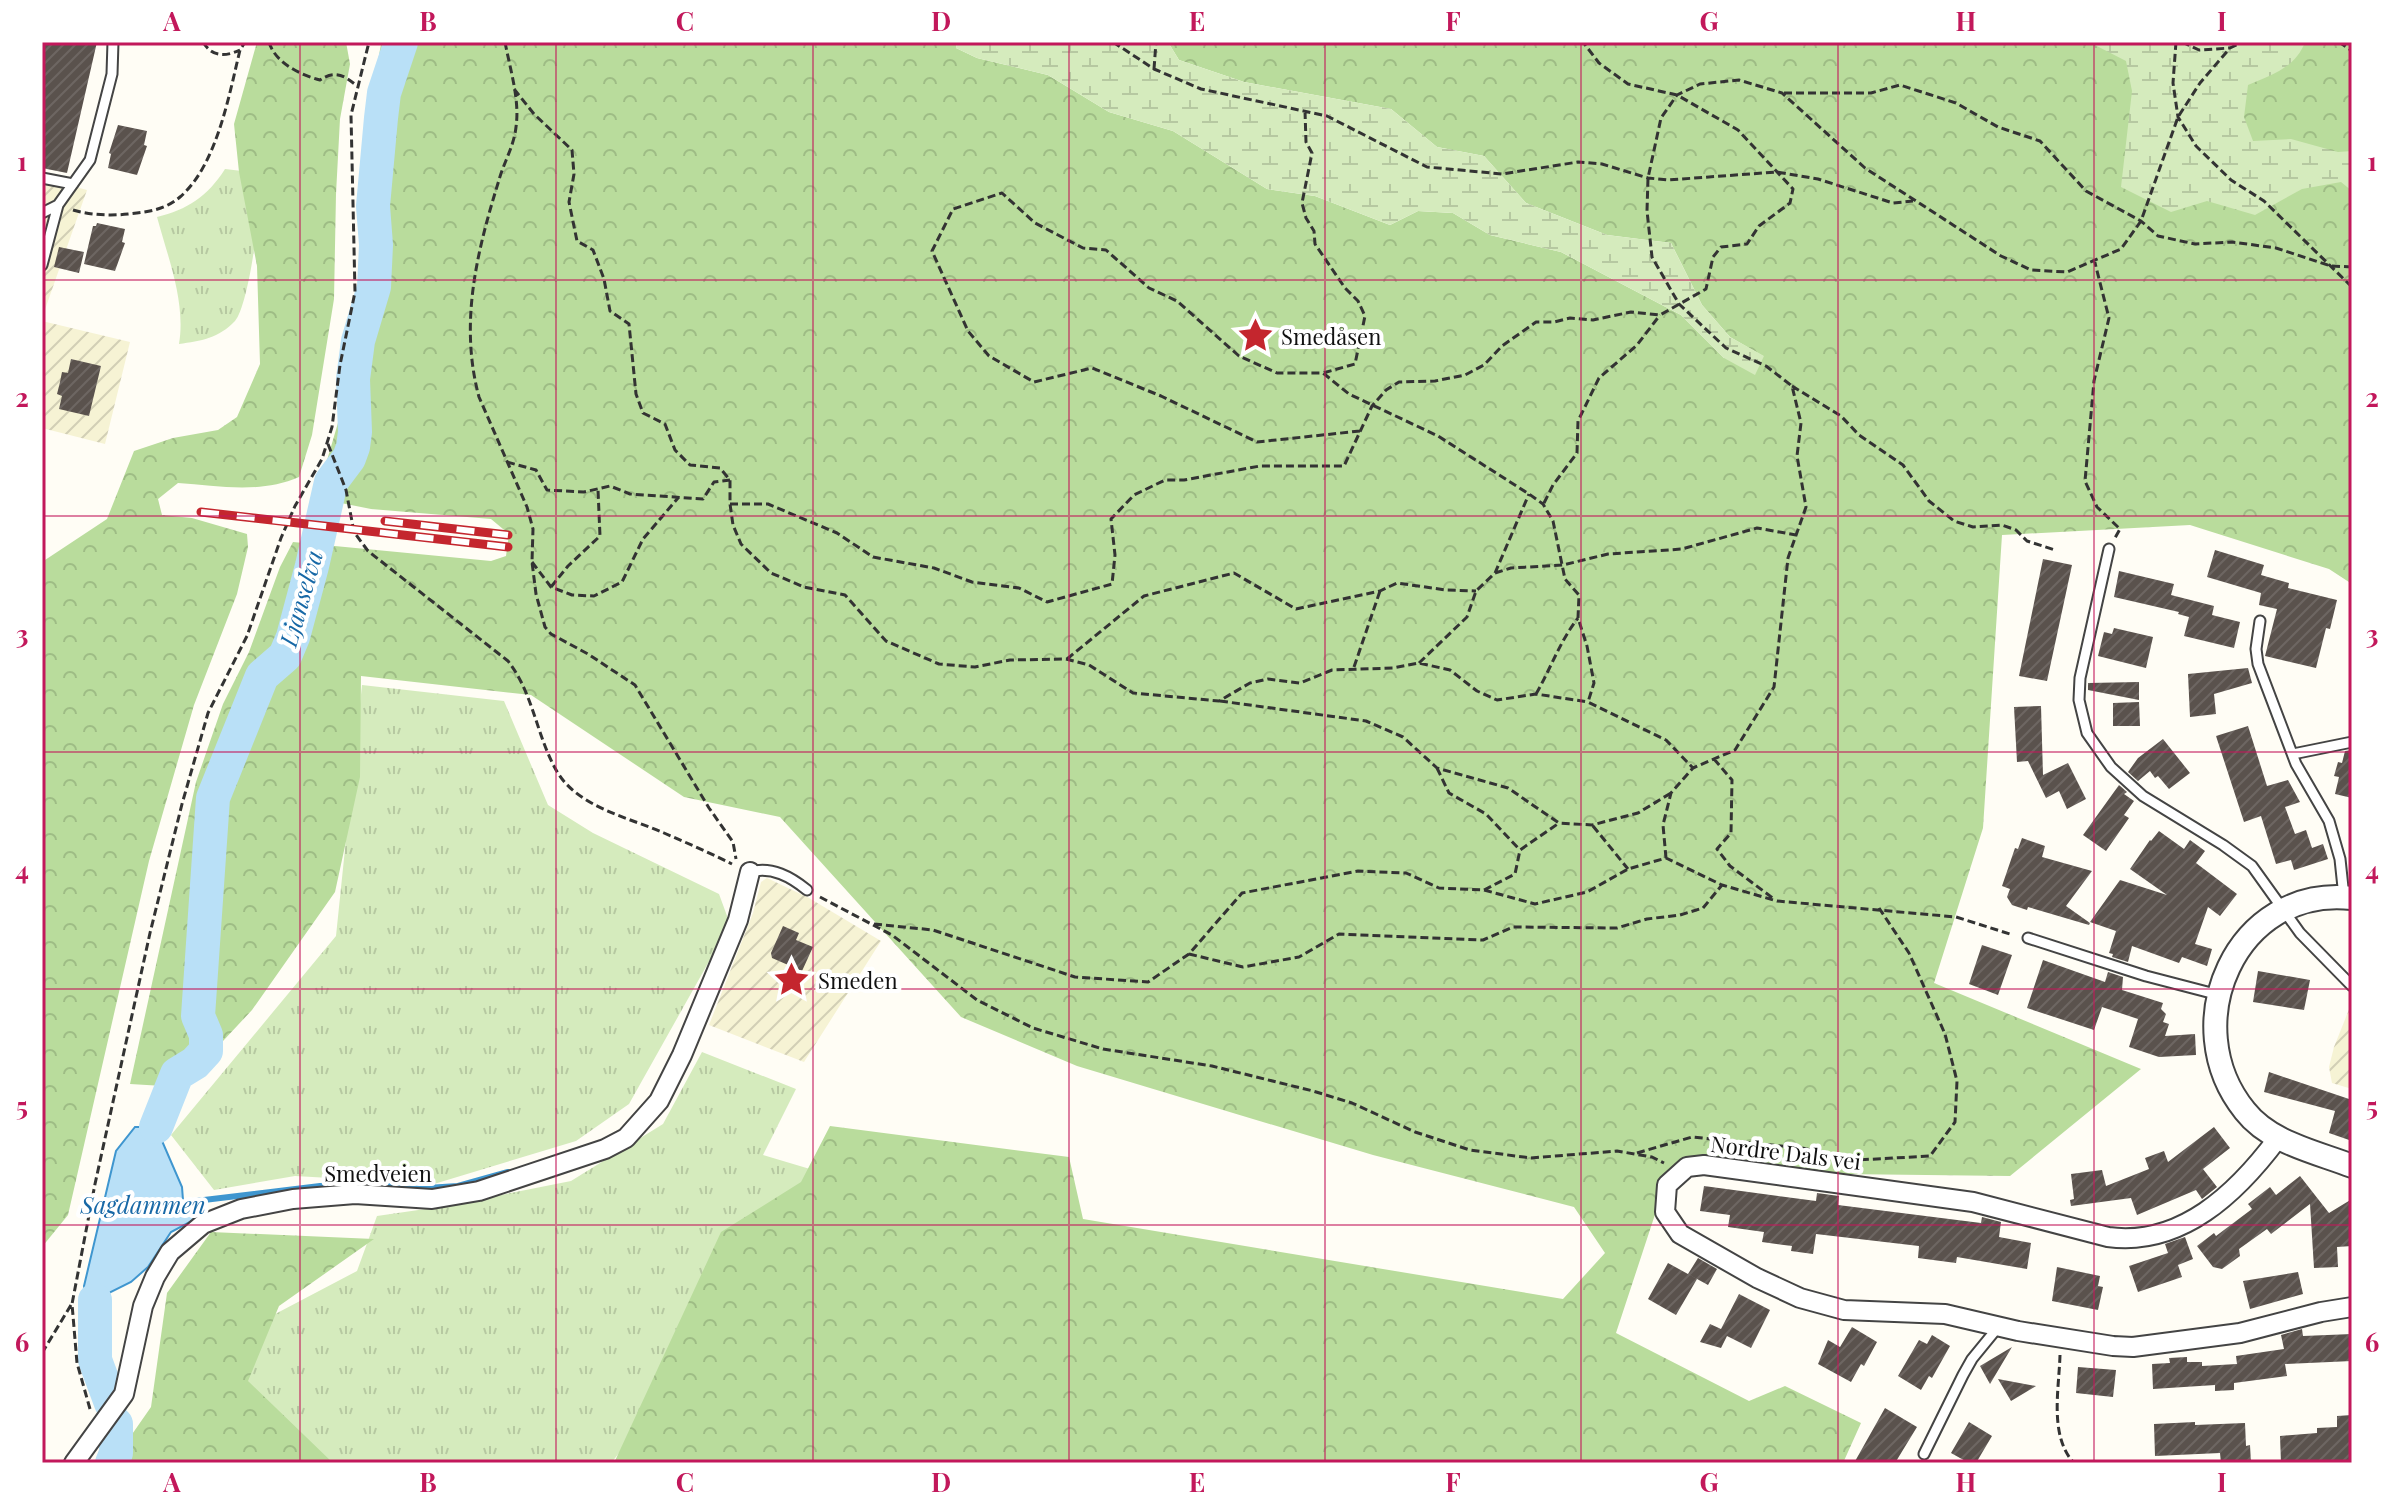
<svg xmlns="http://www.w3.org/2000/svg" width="2394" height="1505" font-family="'Playfair Display',serif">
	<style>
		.farmland { fill: url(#farmland-furrows) }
		.grass { fill: url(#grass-tufts) }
		.forest { fill: url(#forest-crowns) }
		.wetland { fill: url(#wetland-marsh) }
		.water { fill: #b9e0f7; stroke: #3f96cf; stroke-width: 2 }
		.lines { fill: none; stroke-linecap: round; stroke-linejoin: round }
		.stream { stroke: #3f96cf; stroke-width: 6 }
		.river { stroke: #b9e0f7; stroke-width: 34 }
		.building { fill: url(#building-hatch) }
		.service-casing { stroke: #444; stroke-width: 13 }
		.minor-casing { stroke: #444; stroke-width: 22 }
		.tertiary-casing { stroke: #444; stroke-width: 26 }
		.path { stroke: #333; stroke-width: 3; stroke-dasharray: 8 4; stroke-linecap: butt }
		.service { stroke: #fff; stroke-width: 9 }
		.minor { stroke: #fff; stroke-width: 18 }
		.tertiary { stroke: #fff; stroke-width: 22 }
		.rail-casing { stroke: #c4262e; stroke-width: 9 }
		.rail { stroke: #fff; stroke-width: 6; stroke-dasharray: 18; stroke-linecap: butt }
		.grid { fill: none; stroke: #c2185b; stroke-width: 2; stroke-opacity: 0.55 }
		.labels { text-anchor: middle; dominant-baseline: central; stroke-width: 8; stroke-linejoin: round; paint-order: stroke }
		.poi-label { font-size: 22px; fill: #111; stroke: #fff; text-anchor: start }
		.street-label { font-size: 22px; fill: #111; stroke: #fff }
		.water-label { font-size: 24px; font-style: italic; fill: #1768a6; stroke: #fff }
		.neatline { fill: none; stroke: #c2185b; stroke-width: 3 }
		.grid-label { font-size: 26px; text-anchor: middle; font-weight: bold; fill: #c2185b }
	</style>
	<defs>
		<pattern id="farmland-furrows" width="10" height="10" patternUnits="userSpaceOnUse" patternTransform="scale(2)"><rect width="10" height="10" fill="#f6f3d4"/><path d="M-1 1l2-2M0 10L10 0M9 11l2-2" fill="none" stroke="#d2cfb5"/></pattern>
		<pattern id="grass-tufts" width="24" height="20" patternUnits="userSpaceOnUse" patternTransform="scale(2)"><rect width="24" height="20" fill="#d5ebbd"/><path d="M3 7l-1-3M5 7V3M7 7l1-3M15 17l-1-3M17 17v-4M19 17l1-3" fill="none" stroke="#b6c8a1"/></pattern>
		<pattern id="forest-crowns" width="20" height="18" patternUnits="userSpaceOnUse" patternTransform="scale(2)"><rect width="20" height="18" fill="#b9dc9c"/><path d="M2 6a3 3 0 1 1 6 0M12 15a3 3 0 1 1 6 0" fill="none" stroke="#9ebc85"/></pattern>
		<pattern id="wetland-marsh" width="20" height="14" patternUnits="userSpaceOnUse" patternTransform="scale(2)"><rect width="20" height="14" fill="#d5ebbd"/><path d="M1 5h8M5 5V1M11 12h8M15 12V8" fill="none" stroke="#b6c8a1"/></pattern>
		<pattern id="building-hatch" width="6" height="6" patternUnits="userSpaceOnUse" patternTransform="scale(2)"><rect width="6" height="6" fill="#5a524d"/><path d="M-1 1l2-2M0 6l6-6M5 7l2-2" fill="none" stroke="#6d6662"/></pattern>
	</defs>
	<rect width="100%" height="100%" fill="#fffdf5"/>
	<!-- farmland -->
	<path class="farmland" d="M42,178L87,190L42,318Z
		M42,321L130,342L105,444L42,428Z
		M767,878L809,898L881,941L804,1062L709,1025L753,913L761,882Z
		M2352,1002V1089L2332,1083L2329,1067L2334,1047Z"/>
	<!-- grass -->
	<path class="grass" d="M225,169L242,171C246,181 255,194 257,205C260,223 247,308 235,321C219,338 201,341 179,344C186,302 168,258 157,217C187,210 208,196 225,169Z
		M362,685L504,701L548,805L593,833L719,894L730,924L629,1104L576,1141L434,1184L295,1176L214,1190L171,1135L336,936Z
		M702,1052L796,1089L763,1155L820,1172L690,1365L611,1463H312L242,1396L260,1322L357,1271L377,1216L446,1206L571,1181L663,1124Z"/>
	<!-- forest -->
	<path class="forest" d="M257,42H346L350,64L340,119L336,194L334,299L312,435L299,477C260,494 219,486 178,483L158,499L162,515L192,518L247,534L248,547L237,594L194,705L149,861L68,1215L42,1247V562L107,519L134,451L173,438L218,430L237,417L260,364L257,266L239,172L234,124Z
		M386,42H957L956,48L977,58L1048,75L1109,112L1173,131L1267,189L1315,196L1390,225L1418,211L1453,213L1490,235L1561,252L1681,315L1724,358L1763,356L1730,337L1702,305L1671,243L1607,235L1526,203L1484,156L1437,147L1391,109L1244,82L1179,60L1168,42H2352V584L2329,569L2190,525L2002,535L1983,828L1934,983L2141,1069L2010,1176L1669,1172L1616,1333L1749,1401L1785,1386L1861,1423L1843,1463H614L721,1232L801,1182L830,1126L1069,1157L1083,1219L1563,1299L1605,1253L1574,1207L1373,1155L1077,1066L961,1017L780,817L684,797L531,695L361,676L360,777L335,892L252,1010L180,1087L130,1084L196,782L223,704L249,652L280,567L293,542L491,561L506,556L509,534L491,519L371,509L321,499L320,484L345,399L356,336L364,252L366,129L381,44Z
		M211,1232L374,1239L279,1306L248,1381L333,1463H112L151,1407L167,1293Z"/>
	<!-- wetland -->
	<path class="wetland" d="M957,42H1168L1179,60L1244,82L1391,109L1437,147L1484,156L1526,203L1607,235L1671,243L1702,305L1730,337L1764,356L1755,375L1724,358L1681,315L1561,252L1490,235L1453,213L1418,211L1390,225L1315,196L1267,189L1173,131L1109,112L1048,75L977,58L956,48Z
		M2089,42H2305C2296,67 2272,75 2248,85L2244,117L2253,141L2291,139L2338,152L2352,151V191L2341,182L2302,189L2255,215L2207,201L2171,212L2121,187L2132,91L2126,61Z"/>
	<!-- water -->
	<path class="water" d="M135,1127H156L182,1187L183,1200L205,1214L171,1232L148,1267L131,1282L95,1300L85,1295L84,1286L116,1151Z"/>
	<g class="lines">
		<!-- stream -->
		<path class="stream" d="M179,1203L320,1186L372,1184L411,1189L458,1186L508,1172"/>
		<!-- river -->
		<path class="river" d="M156,1127L177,1074L195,1063L206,1051V1035L198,1016L213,798L262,676L285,656L293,637L312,566L331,482L349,458L353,447L355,432L353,379L358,341L374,287L376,245L373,206L381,118L384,93L401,42
			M95,1300V1360L111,1403
			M112,1463L116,1453V1424"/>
	</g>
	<!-- building -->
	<path class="building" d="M42,42H97L67,173L42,168Z
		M118,125L147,131L144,145L147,146L137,175L108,168L111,154L109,153Z
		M97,223L125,229L122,242L125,243L115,271L84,264L93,226H96Z
		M59,247L84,252L79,273L54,267Z
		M71,359L101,366L89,416L59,409L62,396L57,394L60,382L62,372L68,373Z
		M2215,550L2264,565L2261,575L2289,583L2288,588L2337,600L2330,629L2326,628L2316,668L2265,656L2277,609L2259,605L2261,593L2207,577Z
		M2043,559L2072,565L2047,681L2019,676Z
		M2119,571L2174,584L2171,595L2214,606L2212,615L2240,622L2234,648L2184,636L2189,617L2178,614L2179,612L2114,597Z
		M2114,628L2153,637L2146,668L2098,656L2104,632L2112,634Z
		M2248,668L2252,683L2214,694L2216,714L2190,717L2188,674Z
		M2139,682V700L2088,690V683Z
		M2139,702L2140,726H2113V703Z
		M2041,706L2043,775L2068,763L2086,799L2067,809L2059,791L2046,798L2028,761L2017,762L2014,707Z
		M2248,726L2267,786L2288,780L2300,802L2285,807L2295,834L2306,830L2312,848L2323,844L2328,859L2294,870L2291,860L2276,864L2261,816L2244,822L2216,736Z
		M2163,739L2190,773L2169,789L2158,776L2155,778L2150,771L2138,781L2128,772L2138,758Z
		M2352,750V798L2335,794L2339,777L2334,776L2338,762L2342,763L2345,751Z
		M2119,785L2127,792L2124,794L2134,801L2124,815L2129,818L2106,851L2083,835Z
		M2159,831L2184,849L2190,840L2205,851L2196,863L2237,894L2220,916L2208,907L2195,944L2212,949L2207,966L2182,957L2179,963L2132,946L2128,962L2112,957L2113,954L2109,953L2116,931L2090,922L2120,880L2167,895L2130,869L2150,840L2151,841Z
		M2022,838L2045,846L2042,857L2092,871L2066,906L2090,923L2089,925L2028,907L2027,910L2012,905L2007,897L2010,889L2002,886L2015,848L2018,849Z
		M783,926L799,933L796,940L813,947L802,971L772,958L771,953Z
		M1982,945L2012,955L1998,995L1969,984Z
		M2043,960L2105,982L2108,972L2123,977L2122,990L2163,1003L2161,1009L2166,1014L2163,1022L2169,1024L2165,1036L2195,1034L2196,1055L2159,1057L2129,1047L2138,1019L2102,1007L2094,1030L2027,1008Z
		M2258,971L2310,980L2304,1010L2253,1002Z
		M2269,1072L2352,1100V1141L2329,1133L2335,1111L2264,1092Z
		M2214,1127L2230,1148L2203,1169L2217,1187L2202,1199L2196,1190L2137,1215L2131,1198L2071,1206L2070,1200L2074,1199L2071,1174L2102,1170L2106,1186L2149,1169L2145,1158L2164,1151L2168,1162Z
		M2300,1176L2329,1213L2352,1199V1246L2337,1247L2338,1267L2314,1268L2310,1204L2271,1234L2267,1229L2239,1249L2240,1256L2222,1269L2213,1267L2197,1246L2214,1233L2216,1236L2252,1209L2248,1204L2270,1187L2276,1195Z
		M1704,1186L1816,1201L1817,1193L1839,1196L1838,1205L1981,1223L1982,1217L2001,1222L1999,1237L2031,1243L2027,1269L1957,1257L1956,1263L1918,1258L1919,1246L1816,1234L1813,1254L1791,1251L1792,1246L1762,1242L1764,1232L1728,1227L1730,1215L1700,1211Z
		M2185,1237L2193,1259L2178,1265L2182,1277L2138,1292L2129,1266L2168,1253L2165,1244Z
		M1698,1258L1717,1269L1708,1285L1688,1274Z
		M1668,1263L1697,1279L1676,1315L1648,1299Z
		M2057,1267L2100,1276L2098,1286L2103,1287L2098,1310L2052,1301Z
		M2298,1272L2303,1294L2250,1309L2243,1281Z
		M1739,1294L1770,1310L1751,1348L1727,1336L1721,1348L1700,1342L1710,1324L1721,1329Z
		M1852,1327L1877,1342L1864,1366L1861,1364L1851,1382L1818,1364L1828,1340L1840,1347Z
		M2302,1329L2303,1336L2352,1334V1361L2285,1364L2287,1376L2234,1383V1390L2215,1391V1385L2153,1389L2152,1364L2170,1363L2169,1358L2187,1357V1362H2202V1366L2237,1364L2236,1356L2284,1349L2281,1335Z
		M1932,1335L1950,1346L1932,1378L1929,1376L1921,1390L1898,1376L1919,1340L1927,1344Z
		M2012,1347L1990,1384L1980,1366Z
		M2078,1367L2116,1370L2113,1397L2076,1393Z
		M1998,1379L2036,1386L2011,1401Z
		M1885,1408L1917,1427L1895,1463H1854Z
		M2352,1415V1463H2281L2280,1436L2317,1433V1428L2337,1427V1416Z
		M1969,1422L1992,1436L1976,1463H1969L1951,1453Z
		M2195,1422V1425L2245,1423L2246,1446L2250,1445L2251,1463H2221L2220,1453L2155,1456L2154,1424Z"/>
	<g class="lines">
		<defs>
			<path id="service" d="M42,178L73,184
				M42,213L58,205
				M42,265L58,205L90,160L112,74L113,42
				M2109,549L2080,678L2079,700L2087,733L2111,767L2143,796L2223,845L2252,866L2300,933L2352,986
				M2260,621L2256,649L2258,664L2296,764L2329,821L2340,859L2344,897
				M2293,754L2352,742
				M750,872C772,866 791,877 807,890
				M2028,938L2146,976L2219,995
				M1924,1454L1963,1375L1972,1359L1999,1326"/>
			<path id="minor" d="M2278,1138C2237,1193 2181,1247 2108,1237L1973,1202L1704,1165L1687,1167L1667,1185L1665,1212L1680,1234L1757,1278L1800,1298L1844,1310L1945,1314L2018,1331L2113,1346L2133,1347L2240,1333L2321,1312L2352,1307
				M74,1463L124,1394L143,1306L155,1277L170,1252L203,1224L241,1209L293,1199L355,1194L432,1199L479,1191L605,1149L626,1138L659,1101L682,1055L738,920L750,872"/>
			<path id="tertiary" d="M2352,898C2236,885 2175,1025 2245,1111C2270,1143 2316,1152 2352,1166"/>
		</defs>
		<!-- service casing -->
		<use href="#service" class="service-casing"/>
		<!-- minor casing -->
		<use href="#minor" class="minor-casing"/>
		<!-- tertiary casing -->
		<use href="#tertiary" class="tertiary-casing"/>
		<!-- path -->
		<path class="path" d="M203,42C212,57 225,57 240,50
			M269,42C275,63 301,75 320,80C335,70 344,75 357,86
			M505,42C510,69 520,100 516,127C514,146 504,162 499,180C477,251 459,323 479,397L527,507L533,529L532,562L536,594L545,627L551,634L588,654L635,685L709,808L733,842L736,859
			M1026,42H1029
			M1113,42L1154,69L1201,89L1327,116L1427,167L1502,174L1578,162L1602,164L1648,178L1668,180L1777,172L1818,179L1893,203L1913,201
			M2176,42L2173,83L2178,117L2196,146L2231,180L2264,201L2352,287
			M2182,42L2199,50L2230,48
			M2339,42L2352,51
			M1154,69L1156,42
			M514,89L534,114L572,150L574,174L569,202L577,241L593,250L604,279L610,311L629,324L636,394L643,413L665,424L675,450L690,465L720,468L730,480V504L733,525L741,544L771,573L804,587L845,595L886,641L939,664L975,667L1010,660L1066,659L1089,665L1133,693L1219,701L1250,683L1268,679L1300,683L1332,670L1393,668L1419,663L1450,670L1477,691L1497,700L1536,694L1588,702
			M1784,93H1871L1900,85L1956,103L1998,127L2040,141L2086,191L2141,221L2158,236L2195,244L2232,242L2276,248L2331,266L2352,267
			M1305,111L1306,142L1312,153L1302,203L1306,218L1314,231L1315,244L1345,288L1358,301L1365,316L1355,364L1323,373
			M73,210C90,215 110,216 128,214C147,212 165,210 180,197C217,165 229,95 240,50L245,42
			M2094,259L2109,318L2094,381L2085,481L2097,507L2120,529L2115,538
			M1792,386L1841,416L1859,435L1903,465L1929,501L1954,521L1973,527L2002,525L2016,530L2027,541L2055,550
			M1360,431L1257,442L1161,396L1092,368L1034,382L989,356L968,331L932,251L953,209L1002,193L1035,223L1083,248L1106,250L1149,288L1177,301L1239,356L1277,373H1323L1349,394L1438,436L1529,494L1543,504L1553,521L1565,579L1579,595L1578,618L1587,646L1594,683L1588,702L1666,740L1693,768
			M328,444L346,490L354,532L368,551L508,661C533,693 536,733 555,768C575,807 628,817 664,833C687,843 710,853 732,864
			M507,462L536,470L547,490L584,492L610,486L630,494L703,499L714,482L730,480
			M1544,503L1553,485L1577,453L1578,421L1599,378L1637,345L1660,315
			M730,504H768L837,533L873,557L934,568L972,582L1019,588L1047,602L1112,584L1115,555L1111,519L1134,495L1165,480H1184L1260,466H1344L1372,406L1386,390L1399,382L1435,381L1465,375L1484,365L1502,346L1536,322H1554L1570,318L1593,320L1631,312L1660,315L1706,289L1713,257L1721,247L1747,244L1759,226L1790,203L1793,189L1738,130L1677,95L1628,84L1599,63L1583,42
			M532,562L551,587L572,595L594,596L622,582L643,539L678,498
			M1495,573L1511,568L1563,565L1608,554L1682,549L1757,528L1796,535
			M551,587L568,566L600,536L598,490
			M1067,659L1144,596L1234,573L1296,609L1380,591L1397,583L1446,590L1476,591
			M1419,663L1467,617L1476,591L1495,573L1529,494
			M1354,667L1380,591
			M1536,694C1551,668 1560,641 1578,618
			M1220,701L1366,721L1403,737L1437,768L1508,788L1559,823L1592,825L1638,813L1671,793
			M1714,759L1732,780L1731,833L1717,849L1730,866L1774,899
			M1437,768L1449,793L1486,814L1520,850
			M1593,826L1628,869
			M1666,858L1663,825L1671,793L1693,768L1735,750L1774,687L1788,558L1806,507L1797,456L1801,423L1792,386L1766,366L1726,348L1679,304L1652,257L1647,211L1648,178L1661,118L1677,95L1700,84L1739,80L1782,93L1865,168L2001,256L2031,270L2067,272L2121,249L2141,221L2178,117L2200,83L2230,48L2242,42
			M1484,890L1515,874L1520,850L1559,823
			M820,897L892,935L977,1000L1033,1028L1103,1049L1212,1066L1313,1091L1352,1103L1415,1132L1470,1150L1531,1158L1617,1151L1652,1157L1664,1163
			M874,924L933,930L1075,977L1148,982L1189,954L1242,893L1358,871L1406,873L1439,888L1484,890L1535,904L1587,892L1628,869L1666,858L1722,885L1777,901L1956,917L2013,935
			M1189,954L1243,967L1299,957L1339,934L1483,940L1513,927L1617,928L1647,919L1680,915L1703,908L1722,885
			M1637,1153L1692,1137L1802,1148L1857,1160L1930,1156L1955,1122L1957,1081L1945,1034L1909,953L1879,908
			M42,1353L71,1305
			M2060,1355C2059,1390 2049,1436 2074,1463
			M90,1409L77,1363L72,1304L95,1184L150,933L182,804L208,713L247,636L281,538L295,506L322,459L332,427L340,365L355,292L351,115L369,42"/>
		<!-- service -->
		<use href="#service" class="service"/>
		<!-- minor -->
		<use href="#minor" class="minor"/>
		<!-- tertiary -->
		<use href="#tertiary" class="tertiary"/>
		<defs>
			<path id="rail" d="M201,512L508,547
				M385,521L508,535"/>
		</defs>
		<!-- rail casing -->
		<use href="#rail" class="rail-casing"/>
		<!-- rail -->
		<use href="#rail" class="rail"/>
	</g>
	<!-- grid -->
	<path class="grid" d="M300,42V1463M556,42V1463M813,42V1463M1069,42V1463M1325,42V1463M1581,42V1463M1838,42V1463M2094,42V1463M42,280H2352M42,516H2352M42,752H2352M42,989H2352M42,1225H2352"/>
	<!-- icons -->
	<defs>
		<symbol id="sight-bare" viewBox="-9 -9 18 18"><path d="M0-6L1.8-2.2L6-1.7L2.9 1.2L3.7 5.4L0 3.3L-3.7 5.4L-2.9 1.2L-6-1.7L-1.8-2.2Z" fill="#c4262e" stroke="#fff" stroke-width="2.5" paint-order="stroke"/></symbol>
	</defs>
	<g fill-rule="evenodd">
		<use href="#sight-bare" x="1230" y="310" width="51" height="51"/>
		<use href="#sight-bare" x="766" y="954" width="51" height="51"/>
	</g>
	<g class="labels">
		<!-- poi labels -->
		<g class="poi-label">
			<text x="1281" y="336">Smedåsen</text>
			<text x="818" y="980">Smeden</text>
		</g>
		<!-- street labels -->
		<g class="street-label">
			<text transform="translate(1786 1152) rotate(7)">Nordre Dals vei</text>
			<text x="378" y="1173">Smedveien</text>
		</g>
		<!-- water labels -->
		<g class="water-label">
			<text transform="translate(300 598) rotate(-74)">Ljanselva</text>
			<text x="143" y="1204">Sagdammen</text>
		</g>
	</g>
	<!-- border -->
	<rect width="2394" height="1505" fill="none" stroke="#ffffff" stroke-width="88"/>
	<rect x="44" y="44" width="2306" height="1417" class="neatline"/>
	<g class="grid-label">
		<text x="172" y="31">A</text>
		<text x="428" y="31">B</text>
		<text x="685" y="31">C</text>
		<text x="941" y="31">D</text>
		<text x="1197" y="31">E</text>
		<text x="1453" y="31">F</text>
		<text x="1709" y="31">G</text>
		<text x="1966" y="31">H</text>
		<text x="2222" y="31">I</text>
		<text x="22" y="171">1</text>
		<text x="2372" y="171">1</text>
		<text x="22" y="407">2</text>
		<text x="2372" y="407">2</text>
		<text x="22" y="644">3</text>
		<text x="2372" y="644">3</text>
		<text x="22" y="880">4</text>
		<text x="2372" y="880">4</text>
		<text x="22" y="1116">5</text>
		<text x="2372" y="1116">5</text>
		<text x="22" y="1352">6</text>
		<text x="2372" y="1352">6</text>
		<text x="172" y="1492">A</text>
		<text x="428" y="1492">B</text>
		<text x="685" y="1492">C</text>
		<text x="941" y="1492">D</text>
		<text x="1197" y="1492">E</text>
		<text x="1453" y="1492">F</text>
		<text x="1709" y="1492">G</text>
		<text x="1966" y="1492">H</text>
		<text x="2222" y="1492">I</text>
	</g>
</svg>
